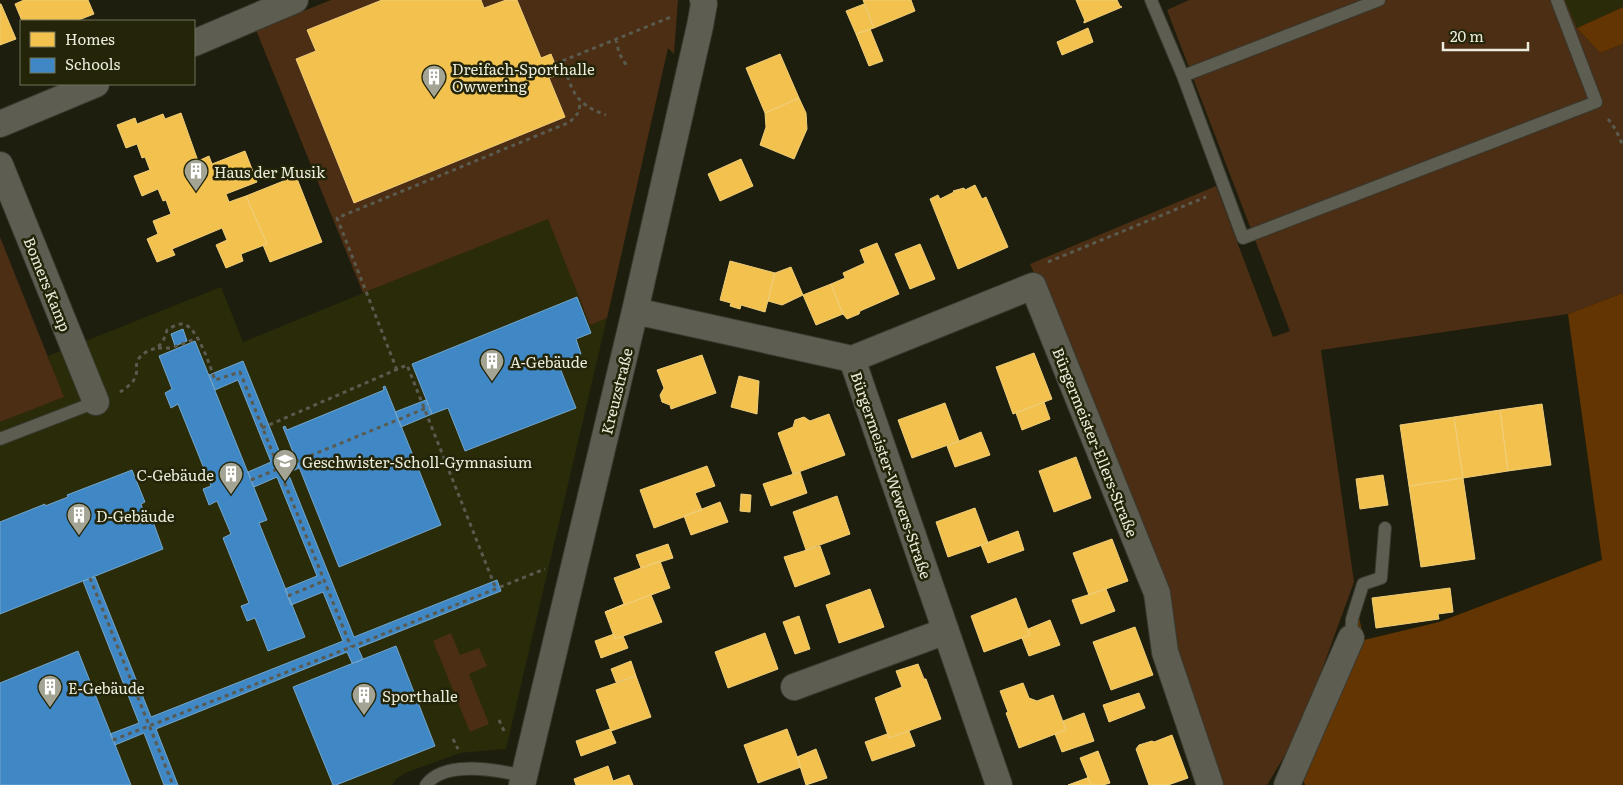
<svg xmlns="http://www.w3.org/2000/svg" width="1623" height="785" font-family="Literata,serif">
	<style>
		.built { fill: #2a2b09 }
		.green { fill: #4b2e14 }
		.forest { fill: #633502 }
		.homes { fill: #f2c14e; stroke: #f0ce79 }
		.schools { fill: #3f88c5; stroke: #73a6cc }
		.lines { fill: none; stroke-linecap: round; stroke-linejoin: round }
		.lane-casing { stroke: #39392e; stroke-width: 14 }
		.street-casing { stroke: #39392e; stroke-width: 28 }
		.path { stroke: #5a5a4f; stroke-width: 3; stroke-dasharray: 4 4; stroke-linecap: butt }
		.lane { stroke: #5d5d52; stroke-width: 12 }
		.street { stroke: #5d5d52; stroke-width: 26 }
		.labels { text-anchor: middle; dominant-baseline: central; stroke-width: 5; stroke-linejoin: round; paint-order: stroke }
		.poi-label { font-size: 15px; fill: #ebecdc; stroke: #232408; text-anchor: start }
		.street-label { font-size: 15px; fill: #ebecdc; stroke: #232408 }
	</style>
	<rect width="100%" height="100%" fill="#1d1e0e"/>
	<!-- built -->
	<path class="built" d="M1565,0H1623V7L1577,28Z
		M548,218L590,324L607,318L506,749L460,753L405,773L396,779L392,785H0V422L63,397L48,356L221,287L243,342Z"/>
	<!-- green -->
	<path class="green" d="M331,0H678L674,54L668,48L607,318L590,325L548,219L363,293L256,30Z
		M1189,0H1565L1577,28L1600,53L1623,44V293L1568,314L1321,350L1354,582L1300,730L1267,785H1222L1177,649L1164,582L1030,264L1216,186L1273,337L1290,331L1167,10Z
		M0,237L64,397L0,422Z
		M451,633L460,655L479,648L487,666L469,674L489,724L470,732L433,641Z"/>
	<!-- forest -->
	<path class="forest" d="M1623,7V44L1600,53L1577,28Z
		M1623,293V785H1305L1298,767L1359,617L1364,640L1439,622L1602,560L1568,314Z"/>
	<!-- homes -->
	<path class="homes" d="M24,0H88L94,14L76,21H22L15,4Z
		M382,0H481L484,8L506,0H517L541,58L551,54L559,74L549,78L565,117L354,203L296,59L316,51L307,30Z
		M863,0H911L915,11L874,28Z
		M1076,0H1117L1120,6L1122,7L1084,23V21H1085Z
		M0,4H1L16,39L0,45Z
		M864,4L874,28L856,34L846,11Z
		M1088,28L1093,42L1062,55L1057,42Z
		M870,29L883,61L869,66L856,34Z
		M780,54L799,98L765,113L746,68Z
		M799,98L806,113L807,129L794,159L760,145L766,127L765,113Z
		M181,113L198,161L209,156L212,164L245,151L257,182L226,194L229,202L246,196L267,244L241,254L243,261L226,268L216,245L227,240L222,228L172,249L175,255L157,262L147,239L158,234L153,221L171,214L166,200L163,201L158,189L142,196L134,176L150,170L145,157L142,158L137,144L126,148L117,125L135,118L137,124L163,114L165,119Z
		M741,159L753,186L720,201L708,174Z
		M296,176L322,242L270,262L263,245L267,244L246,196Z
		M975,185L982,199L986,197L1008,247L958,269L930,199L938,195L940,199L954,192L953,191L964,188L965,190Z
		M877,243L899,294L860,311L859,314L847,319L843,314L831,284L845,278L843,273L865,263L860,250Z
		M920,244L935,279L910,289L895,254Z
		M730,261L775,273L765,312L741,305L740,309L730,306L731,303L720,300Z
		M791,267L803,295L782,305L768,301L775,273Z
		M831,284L843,314L816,325L803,295Z
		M1034,353L1052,399L1013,414L996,367Z
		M702,355L716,393L671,409L670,405L662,402L660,395L664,388L657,370Z
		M739,376L759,381L757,414L731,407Z
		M1044,402L1050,419L1022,430L1016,413Z
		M945,403L959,441L912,458L898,420Z
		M1542,404L1551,465L1508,471L1500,410Z
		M1500,410L1508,471L1463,478L1454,417Z
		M829,414L845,455L793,474L778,433L793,427L795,420L804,417L810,421Z
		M1454,417L1463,478L1409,486L1400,425Z
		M981,432L990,455L955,467L947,446Z
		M1076,457L1091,498L1054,512L1039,471Z
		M707,466L715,486L695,493L702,510L654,528L640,490Z
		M800,472L807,493L771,506L763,484Z
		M1383,475L1388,505L1360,509L1356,479Z
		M1463,478L1475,559L1421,567L1409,486Z
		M741,494L751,495L750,512L740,511Z
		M837,496L850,534L806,550L793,512Z
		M720,502L728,522L691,535L684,516Z
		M975,508L988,543L948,557L936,522Z
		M1018,531L1024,550L988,563L981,545Z
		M1112,539L1128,581L1089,595L1073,553Z
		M668,544L673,558L641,568L636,555Z
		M820,546L830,574L795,587L784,557Z
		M660,561L670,588L605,612L624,604L614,578Z
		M1450,588L1453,612L1438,614L1439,619L1376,628L1372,598Z
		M870,589L884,627L839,643L826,605Z
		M1106,589L1115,611L1081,624L1072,600Z
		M651,595L662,622L615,639L605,612Z
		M1016,598L1030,635L984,652L971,616Z
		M799,616L810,649L795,654L783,622Z
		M1050,620L1060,645L1029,656L1022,638L1030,635L1028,629Z
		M1135,627L1153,675L1111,690L1093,642Z
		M765,633L778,669L728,688L715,652Z
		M614,634L615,639L623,636L628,648L601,658L595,641Z
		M631,661L636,676L616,682L611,669Z
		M918,664L924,679H926L941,719L889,738L875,698L902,687L896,671Z
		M636,676L651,717L611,731L596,690Z
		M1023,683L1029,698L1037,701L1053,695L1066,730L1019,748L1006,713L1008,712L1000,691Z
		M1139,693L1145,708L1109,722L1103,705Z
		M1084,713L1094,741L1062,752L1055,734L1066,730L1063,721Z
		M610,729L616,743L581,756L576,741Z
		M787,729L801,767L758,783L744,745Z
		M909,731L915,746L872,761L865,742L887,734L889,738Z
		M1172,735L1188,778L1168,785H1149L1136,749L1139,745L1152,741L1154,742Z
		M816,749L827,778L806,785L797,757Z
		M1098,751L1110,783L1103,785H1091L1080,758Z
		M608,766L613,781L629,775L633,785H576L574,779Z
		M1088,777L1091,785H1068L1087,778Z"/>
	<!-- schools -->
	<path class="schools" d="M577,297L591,333L576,339L581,354L558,363L576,408L465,451L448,408L432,414L412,364Z
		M183,329L187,341L175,346L171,334Z
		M195,341L267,520L259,523L305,637L268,651L255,618L247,621L241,606L249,603L223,538L231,534L217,501L209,505L203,489L211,486L178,404L171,408L165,393L172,389L159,356Z
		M243,361L282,458L293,453L299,468L288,473L354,637L497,580L501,591L358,648L363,659L357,662L352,663L347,652L156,729L178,785H164L144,733L115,745L110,734L139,723L83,581L95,577L151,717L343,641L323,592L291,605L285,589L317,576L277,477L254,487L248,472L271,462L238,380L215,390L209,375Z
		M385,386L441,525L339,567L283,427L285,426L287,430L384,390L383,387Z
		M426,400L432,414L401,427L395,412Z
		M132,470L145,502L141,504L146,518L151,516L163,549L0,614V522L45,504V506L68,497L67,495Z
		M396,646L435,746L336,785H333L293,687Z
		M78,651L131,785H0V683Z"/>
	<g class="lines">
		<defs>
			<path id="lane" d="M1151,0L1183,76L1243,238L1596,102L1557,0
				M1183,76L1379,0
				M0,439L96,402
				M1351,638L1352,619L1363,584L1381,578L1385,528
				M426,785C445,759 498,770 524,776"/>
			<path id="street" d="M194,43L295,0
				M0,124L96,84
				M0,165L96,402
				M635,311L852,359L999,785
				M852,359L1033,286L1157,593L1165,652L1210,785
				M794,687L946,631
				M522,785L635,311L700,26L704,4L703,0
				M1287,785L1351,638"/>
		</defs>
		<!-- lane casing -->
		<use href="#lane" class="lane-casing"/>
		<!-- street casing -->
		<use href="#street" class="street-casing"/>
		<!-- path -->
		<path class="path" d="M616,39L619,53L628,68
			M562,61C573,91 573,103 606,115
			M555,64L673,16
			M1608,119L1616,130L1623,146
			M1048,262L1206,197
			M158,348H171L198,338
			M397,370L337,218L570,122L579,112L580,102
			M120,392C126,388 134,383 136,375C138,369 134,363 140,357C151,345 161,354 167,330C171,328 176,324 181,324C197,323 210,367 215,380L240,372L351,647
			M262,428L407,365L496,589
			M251,480L429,407
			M90,578L173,785
			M288,596L324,581
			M499,720L505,733
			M453,739L458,749
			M113,740L351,647L545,569"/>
		<!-- lane -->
		<use href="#lane" class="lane"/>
		<!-- street -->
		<use href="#street" class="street"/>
	</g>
	<!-- icons -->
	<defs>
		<symbol id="building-pin" viewBox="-11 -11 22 30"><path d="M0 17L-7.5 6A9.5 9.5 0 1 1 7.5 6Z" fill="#a3a494" stroke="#232408"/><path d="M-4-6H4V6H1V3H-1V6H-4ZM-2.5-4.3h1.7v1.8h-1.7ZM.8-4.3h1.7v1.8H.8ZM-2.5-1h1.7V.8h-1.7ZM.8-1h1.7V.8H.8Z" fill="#fff"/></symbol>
		<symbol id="school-pin" viewBox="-11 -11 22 30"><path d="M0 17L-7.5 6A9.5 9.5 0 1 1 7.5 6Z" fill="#a3a494" stroke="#232408"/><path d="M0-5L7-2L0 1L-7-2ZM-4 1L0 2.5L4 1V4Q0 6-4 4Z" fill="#fff"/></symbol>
	</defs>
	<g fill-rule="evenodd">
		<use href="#building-pin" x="420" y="63" width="28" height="38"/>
		<use href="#building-pin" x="182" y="157" width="28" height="38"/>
		<use href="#building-pin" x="478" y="347" width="28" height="38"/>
		<use href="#school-pin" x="271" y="447" width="28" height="38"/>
		<use href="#building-pin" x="217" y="460" width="28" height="38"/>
		<use href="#building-pin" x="65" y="501" width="28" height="38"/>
		<use href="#building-pin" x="36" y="673" width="28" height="38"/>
		<use href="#building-pin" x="350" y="681" width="28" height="38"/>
	</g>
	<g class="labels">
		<!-- poi labels -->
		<g class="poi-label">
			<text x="452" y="68">Dreifach-Sporthalle<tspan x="452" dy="17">Owwering</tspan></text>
			<text x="214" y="171">Haus der Musik</text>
			<text x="510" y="361">A-Gebäude</text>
			<text x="302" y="461">Geschwister-Scholl-Gymnasium</text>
			<text x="214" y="474" text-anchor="end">C-Gebäude</text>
			<text x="96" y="515">D-Gebäude</text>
			<text x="68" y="687">E-Gebäude</text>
			<text x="382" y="695">Sporthalle</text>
		</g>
		<!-- street labels -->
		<g class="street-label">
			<text transform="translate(48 284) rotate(68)">Bomers Kamp</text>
			<text transform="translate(616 391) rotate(-76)">Kreuzstraße</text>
			<text transform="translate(1096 442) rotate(68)">Bürgermeister-Ellers-Straße</text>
			<text transform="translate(892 475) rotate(71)">Bürgermeister-Wewers-Straße</text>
		</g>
	</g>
	<!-- legend -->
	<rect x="20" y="20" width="175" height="65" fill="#232408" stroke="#73745d"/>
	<rect x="30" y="32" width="25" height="15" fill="#f2c14e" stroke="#73745d"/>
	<text x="65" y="45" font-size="15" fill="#ebecdc">Homes</text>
	<rect x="30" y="58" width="25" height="15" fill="#3f88c5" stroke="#73745d"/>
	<text x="65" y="70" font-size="15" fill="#ebecdc">Schools</text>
	<!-- scale -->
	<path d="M1443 42v8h85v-8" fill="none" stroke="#ebecdc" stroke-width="2.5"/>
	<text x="1450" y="42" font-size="15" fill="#ebecdc" stroke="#232408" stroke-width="4" paint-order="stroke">20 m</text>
</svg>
